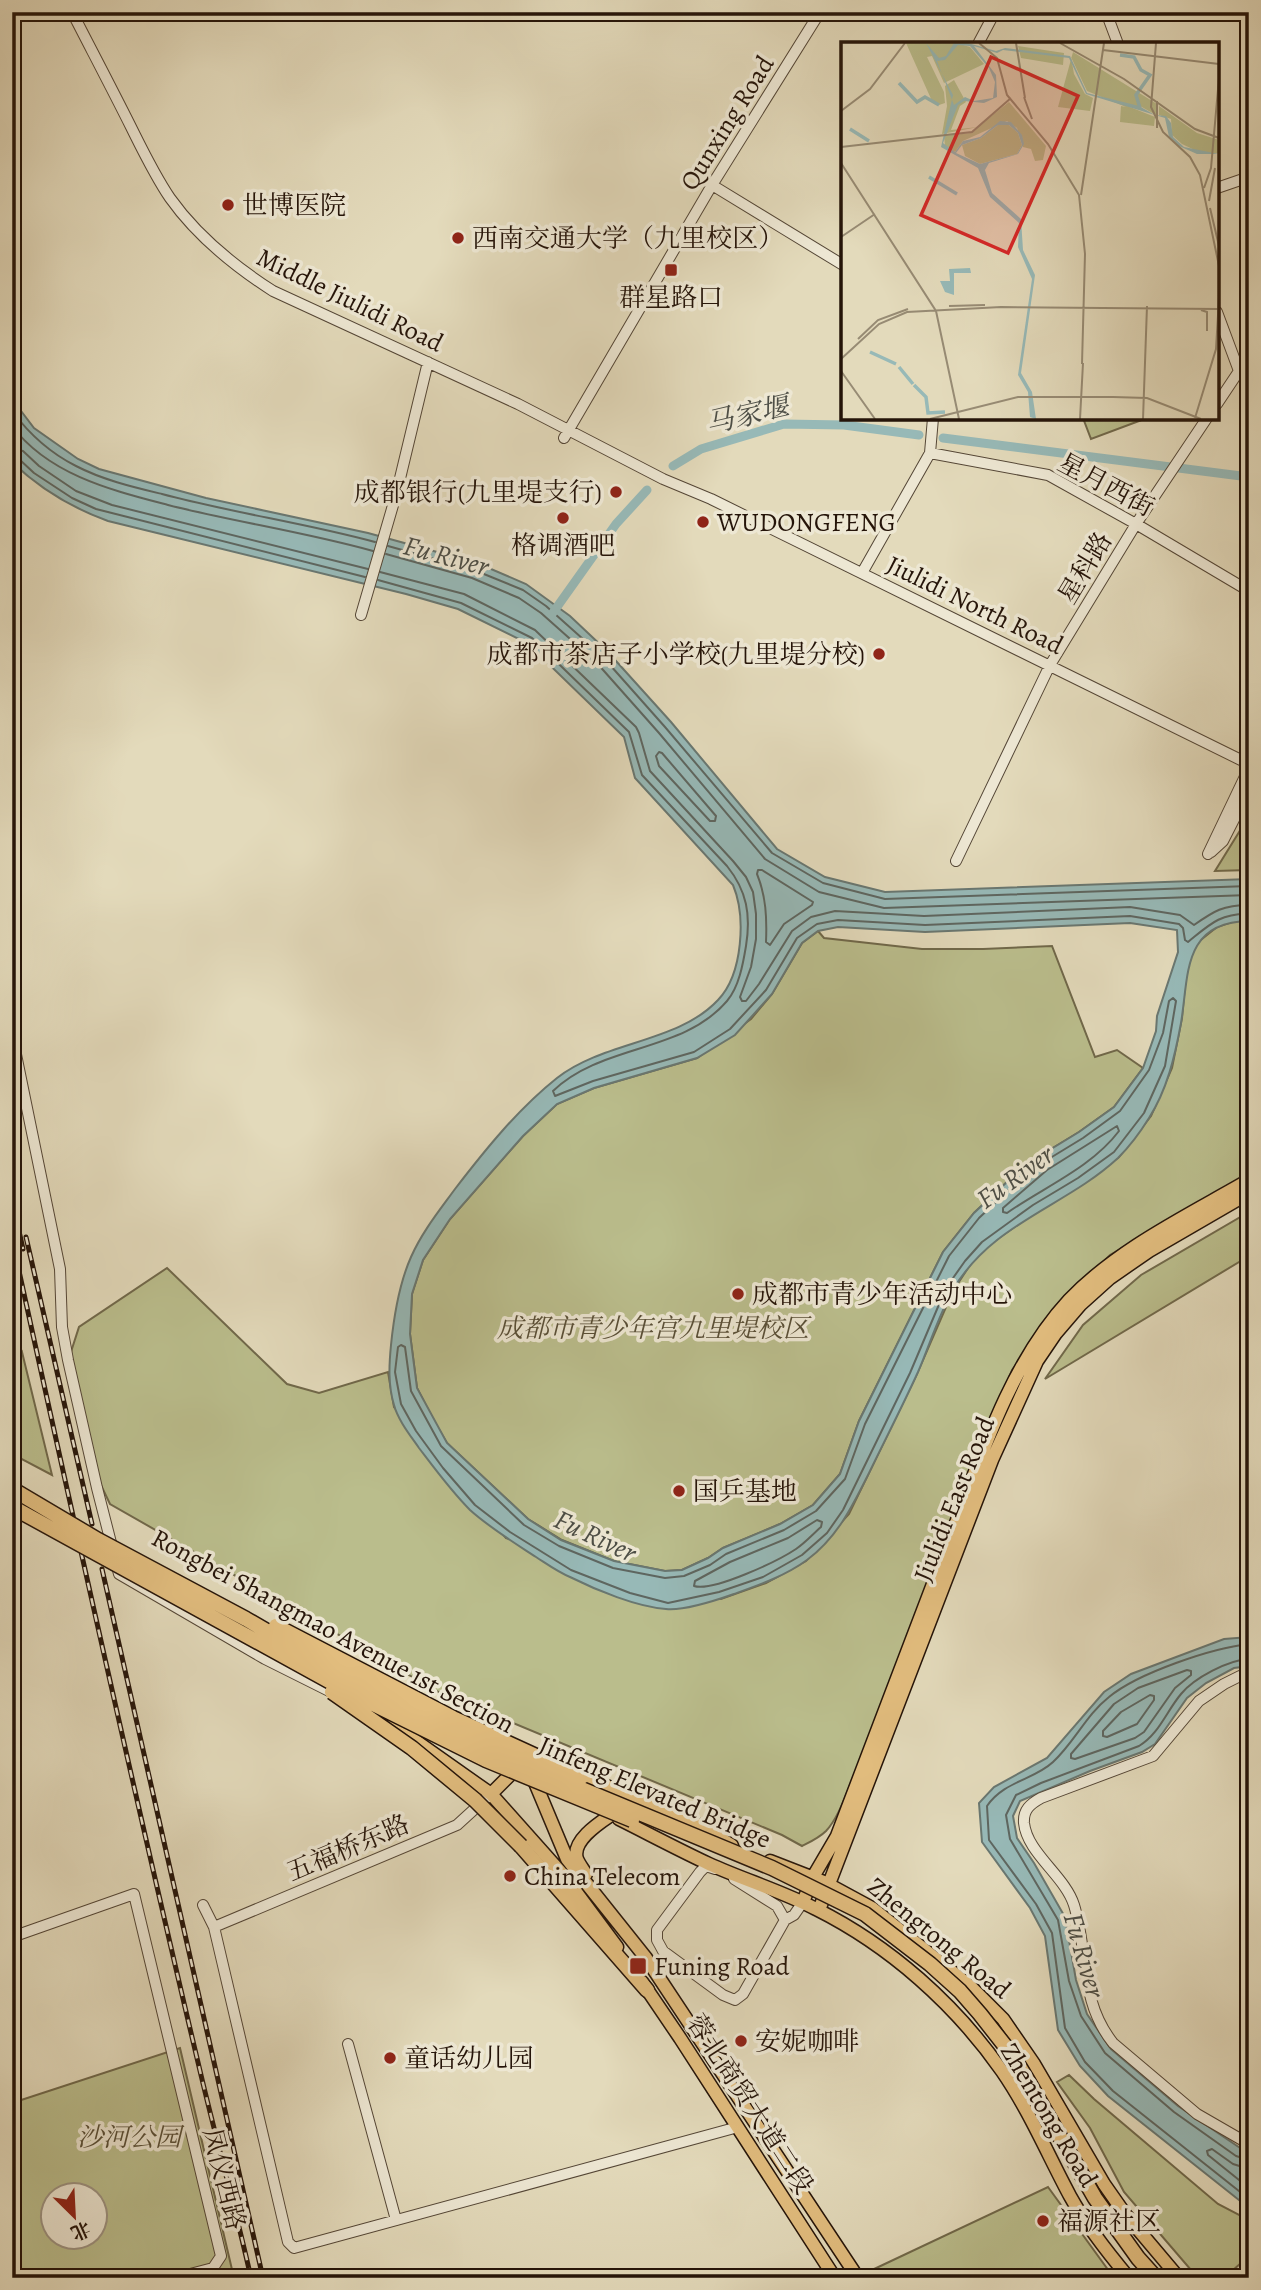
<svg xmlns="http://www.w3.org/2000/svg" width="1261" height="2290" font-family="Alegreya,'Noto Serif SC',serif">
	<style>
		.green { fill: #babd8c; stroke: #70684a; stroke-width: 2; fill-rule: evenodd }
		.water { fill: #97b9b7; stroke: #697771; stroke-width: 2; fill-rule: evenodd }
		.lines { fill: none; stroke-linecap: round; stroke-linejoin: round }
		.shore { stroke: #5e6660; stroke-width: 2 }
		.canal { stroke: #97b9b7; stroke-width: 9 }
		.minor-casing { stroke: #544636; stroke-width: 12 }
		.major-casing { stroke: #251409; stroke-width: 15 }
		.highway-casing { stroke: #251409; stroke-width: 17 }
		.minor { stroke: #ede7d3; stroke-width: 10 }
		.major { stroke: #e2bd7e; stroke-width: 12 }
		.highway { stroke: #e2bd7e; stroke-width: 14 }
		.rail-casing { stroke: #251409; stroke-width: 5 }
		.rail { stroke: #ede7d3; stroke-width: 2.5; stroke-dasharray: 8; stroke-linecap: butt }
		.highway-bridge-casing { stroke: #251409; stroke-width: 17; stroke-linecap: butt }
		.highway-bridge { stroke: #e2bd7e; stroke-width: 14 }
		.poi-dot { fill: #8f2418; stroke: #ede7d3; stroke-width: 2.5 }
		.labels { text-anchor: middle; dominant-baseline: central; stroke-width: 7; stroke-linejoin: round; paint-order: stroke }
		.street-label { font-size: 26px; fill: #251409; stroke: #ede7d3 }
		.poi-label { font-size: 26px; fill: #251409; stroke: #ede7d3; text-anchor: start }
		.park-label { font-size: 26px; font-style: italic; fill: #594f37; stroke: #ede7d3 }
		.water-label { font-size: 28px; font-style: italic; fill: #4d4e46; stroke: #ede7d3 }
		.inset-river { fill: none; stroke: #97b9b7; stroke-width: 3.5 }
		.inset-road { fill: none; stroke: #978b74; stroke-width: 2 }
		.view { fill: #d62828; fill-opacity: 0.15; stroke: #d62828; stroke-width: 3.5 }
		.inset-edge { fill: none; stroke: #251409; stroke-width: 3.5 }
	</style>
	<rect width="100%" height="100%" fill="#e3dabb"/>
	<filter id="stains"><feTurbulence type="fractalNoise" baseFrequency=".00286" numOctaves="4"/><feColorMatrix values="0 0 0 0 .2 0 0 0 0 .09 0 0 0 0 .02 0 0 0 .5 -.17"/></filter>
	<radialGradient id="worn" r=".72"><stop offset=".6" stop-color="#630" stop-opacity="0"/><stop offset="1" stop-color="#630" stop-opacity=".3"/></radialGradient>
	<!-- green -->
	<path class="green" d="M1083,418H1147L1091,439Z
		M1249,816V870L1215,871Z
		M1235,921H1249V1174L1110,1255L1057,1308L1012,1370L856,1771C847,1790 840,1816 826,1831C819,1838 810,1842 802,1846L782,1835L506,1720L458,1703L110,1504L99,1481L70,1355L79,1327L167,1268L287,1384L319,1393L388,1372L394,1407L506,1538L721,1599L766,1583L806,1561L849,1514L916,1376L953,1291L970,1265L985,1248L1037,1211L1082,1184L1119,1157L1151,1116L1172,1068L1182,1018L1187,965L1197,943L1217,927Z
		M818,931L824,938L922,949H983L1052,946L1095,1057L1117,1050L1143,1068L1114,1107L1079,1132L1038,1157L1009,1180L974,1213L943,1252L859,1421L840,1474L813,1505L780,1524L723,1548L708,1558L682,1570L665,1571L614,1561L562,1540L528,1519L447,1443L434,1421L417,1388L410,1334L412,1294L423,1260L450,1219L523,1136L557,1104L594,1088L697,1058L751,1019L772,994L802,943Z
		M1249,1212V1256L1045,1379L1083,1325L1141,1275Z
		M22,1352L52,1475L12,1454V1367Z
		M180,2048L234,2278H12V2103ZM52,2196H94V2238H52Z
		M1069,2075L1094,2099L1218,2204L1249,2220V2256L1224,2278L1197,2277L1124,2192L1090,2128L1057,2082Z
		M1048,2187L1114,2278H877L872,2270Z"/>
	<!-- water -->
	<path class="water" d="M12,399L34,428L78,459L99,469L206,498L368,533L477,563L526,584L570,616L607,651L671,722L777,849L825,877L885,892L1249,879V921C1182,922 1189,975 1181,1023C1175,1056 1167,1090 1149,1118C1141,1131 1129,1147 1118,1158C1065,1207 994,1222 954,1288C939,1314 930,1344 918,1372C903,1405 886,1438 870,1471C853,1505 838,1537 807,1560C785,1576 759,1585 734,1594C717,1600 684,1611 666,1609C637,1607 596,1590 570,1577C558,1572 547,1564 536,1557C513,1542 490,1528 470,1510C451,1491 435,1469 419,1448C410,1435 398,1420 394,1405C388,1385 389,1365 391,1345C394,1315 399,1284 411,1257C422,1232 439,1211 455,1189C485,1150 518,1109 557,1078C604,1041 678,1043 718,1000C743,974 746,916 733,885L635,778L624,737L527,643L458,609L406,594L108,521C72,508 40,489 12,462ZM1130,923L1177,930L1178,952L1157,1016L1156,1031L1143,1068L1114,1107L1079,1132L1038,1157L1009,1180L974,1213L943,1252L859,1421L840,1474L813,1505L780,1524L723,1548L708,1558L682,1570L665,1571L614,1561L561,1540L528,1519L447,1443L417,1388L410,1334L412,1294L423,1260L450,1219L523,1136L557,1104L594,1088L697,1058L735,1035L772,994L802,943L818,931L838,927L925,932Z
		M1249,1637V1666L1234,1668L1206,1683L1187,1698L1155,1744L1142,1752L1090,1771L1020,1801L1013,1816L1017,1838L1034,1863L1065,1917L1076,1980L1087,2014L1111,2049L1178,2106L1249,2154V2208L1108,2096L1080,2066L1058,2030L1045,1936L1030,1908L982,1842L979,1803L994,1787L1047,1758L1104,1692L1131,1674L1224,1639Z"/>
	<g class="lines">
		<!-- shore -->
		<path class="shore" d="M12,411C30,435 50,453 76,466C103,480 133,487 162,494C233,513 305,523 375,542
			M12,426C49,475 111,490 168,505C235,522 305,532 373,551
			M12,449L23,451L39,466L76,491L112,505L368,569
			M12,458L19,459L34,473L72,498L96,509L365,577
			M388,546L474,570L523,590L546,606L602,656L665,727L772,853L823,883L885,899L1249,886
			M386,554L472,578L519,598L541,613L596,662L659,733L765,859L819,892L884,908L1249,895
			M380,572L464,594L535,630L636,727L639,733L650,771L733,861L746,877L753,892L756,914V939L751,967L740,997L742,1001H746L759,984L792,931L811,917L835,911L924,916L1130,907L1180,915L1194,925C1214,911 1223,905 1249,905
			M378,580L461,603L532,638L629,732L642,775L727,866C747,891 751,915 746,946C743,964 739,987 727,1001C683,1053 601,1044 553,1091L555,1096L593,1081L694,1052L730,1029L766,990L797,938L817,924L838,920L925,925L1130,916L1179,924L1183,928L1185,940L1188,942C1209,925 1220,913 1249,914
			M659,752L662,753L716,816L715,821H710L659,766L656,756Z
			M758,870H762L813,902L812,905L784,924L770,945L766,942C767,918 766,896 757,874Z
			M1173,998L1176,1001L1165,1066L1144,1113L1114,1152L1078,1178L1033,1205L982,1242L965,1261L946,1288L910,1373L843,1510L827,1533L802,1555L763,1577L719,1592L668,1603L630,1593L571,1570L510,1532L475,1505L443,1468L416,1431L401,1404L395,1372L398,1347L401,1345L405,1347L411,1391L441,1446L524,1525L559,1546L613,1568L665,1578L684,1576L710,1565L726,1554L784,1530L816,1511L845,1479L865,1424L949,1256L979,1218L1014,1185L1042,1163L1083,1138L1120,1111L1149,1070L1163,1033L1169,1001Z
			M1117,1126L1119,1131C1091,1168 1044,1187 1007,1213L1003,1212V1208L1047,1170Z
			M817,1520L822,1522L821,1527C813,1534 805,1543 796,1549C778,1561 713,1592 694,1586L695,1581L730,1562L788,1538Z
			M1249,1644C1212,1648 1138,1673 1109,1697C1086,1715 1074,1743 1053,1762C1034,1780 1004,1781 987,1806L989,1840L1036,1904L1052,1933L1065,2028L1085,2062L1113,2091L1249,2199
			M1249,1659C1228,1660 1194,1678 1181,1694C1166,1712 1159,1734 1139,1746L1041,1783L1016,1795L1006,1815L1010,1839L1058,1920L1069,1981L1081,2016L1105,2053L1174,2112L1236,2156L1249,2160
			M1187,1670L1191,1671V1675L1175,1688L1144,1732L1135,1738L1075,1759L1071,1758V1754L1114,1704L1138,1688Z
			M1150,1695L1154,1696V1700L1137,1724L1107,1737L1103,1736V1731L1121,1712Z
			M1249,2169L1233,2164L1212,2149L1207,2151L1208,2155L1249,2188"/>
		<!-- canal -->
		<path class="canal" d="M943,438L1249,477
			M673,466L701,449L784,424L844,425L919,435
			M552,614L616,524L647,490"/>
		<defs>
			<path id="minor" d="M72,12C92,51 112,89 131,127C143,151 155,176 170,198C197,236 234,266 273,291L518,404L663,479L711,499L1249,764
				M1106,12L1118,44
				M978,44L995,12
				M712,185L843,265
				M1217,188L1249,177
				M1217,312L1239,371L1249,378
				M1217,404L1239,371
				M564,438L712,185L820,12
				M930,453L1048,475L1136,524L1249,591
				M862,573L930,453L933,418
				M361,615L396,495L428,362
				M1211,852L1223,841L1249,790
				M1208,854L1249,768
				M956,861L1050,665L1136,524L1207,418
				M12,1035L60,1269L62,1327L68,1360L97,1488L119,1574L265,1659L337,1695
				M1249,1675L1240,1676L1224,1684L1199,1701L1153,1756L1041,1798C1030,1804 1023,1810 1024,1823C1027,1853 1065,1876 1074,1905C1089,1954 1079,2000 1113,2043L1197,2114L1249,2144
				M715,1869L706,1866L700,1872L657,1930V1940L663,1951L723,1995L735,2000L743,1994L785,1920L794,1915L803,1902
				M734,1879L777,1906L785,1920
				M203,1905L214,1927L288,2242L294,2248L738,2127
				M214,1927L457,1825L491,1794
				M12,1937L134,1894L221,2256L213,2268L175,2278
				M348,2044L396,2220
				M1247,2278L1249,2276"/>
			<path id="major" d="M386,1720L491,1794L565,1877L617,1947
				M531,1773L567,1859L646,1958L858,2278
				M491,1794L520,1765
				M619,1819C649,1834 679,1850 709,1864C744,1880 782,1891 816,1909C890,1946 955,2004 1002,2071C1029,2110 1048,2155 1070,2196C1086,2225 1108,2253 1129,2278
				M770,1861L824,1882L872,1908L970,1986L1003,2019L1034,2064L1104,2184L1125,2214L1179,2278
				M586,1874C583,1869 579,1864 577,1859C571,1841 599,1823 611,1815
				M803,1902L813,1877L837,1836C873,1741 910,1645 946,1550C978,1466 1007,1367 1069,1300C1119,1248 1187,1216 1249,1180
				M819,1910L992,1460L1037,1361L1056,1333L1080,1305L1110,1278L1149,1251L1249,1193
				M642,1982L680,2038L835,2278"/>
			<path id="highway" d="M582,1777L691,1822L731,1846
				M521,1846L647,1990"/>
		</defs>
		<!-- minor casing -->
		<use href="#minor" class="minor-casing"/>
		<!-- major casing -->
		<use href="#major" class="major-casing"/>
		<!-- highway casing -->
		<use href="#highway" class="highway-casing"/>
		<!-- minor -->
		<use href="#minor" class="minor"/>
		<!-- major -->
		<use href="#major" class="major"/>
		<!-- highway -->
		<use href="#highway" class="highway"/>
		<defs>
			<path id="rail" d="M12,1177L19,1210
				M12,1200L23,1249
				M26,1237L92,1524
				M12,1239C73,1518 135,1797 201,2075C217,2143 236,2210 251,2278
				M95,1535L100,1557
				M102,1569L263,2278"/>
		</defs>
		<!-- rail casing -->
		<use href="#rail" class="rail-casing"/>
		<!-- rail -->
		<use href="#rail" class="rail"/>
		<defs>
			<path id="highway-bridge" d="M12,1489L98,1540L246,1619L315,1659L454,1731L543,1773L772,1868L865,1914L930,1964L960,1991L980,2014L1013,2056L1028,2081L1095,2198L1138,2258L1156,2278
				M12,1507L349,1692L486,1760L632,1820
				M276,1626L453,1718L582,1777
				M332,1692L412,1748L475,1800L521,1846"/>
		</defs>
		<!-- highway-bridge casing -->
		<use href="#highway-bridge" class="highway-bridge-casing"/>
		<!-- highway-bridge -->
		<use href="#highway-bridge" class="highway-bridge"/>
	</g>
	<!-- markers -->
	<g class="poi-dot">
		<circle cx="228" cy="205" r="7"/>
		<circle cx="458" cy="238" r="7"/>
		<rect x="664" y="263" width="14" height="14" rx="3.5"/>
		<circle cx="616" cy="492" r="7"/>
		<circle cx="563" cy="518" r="7"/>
		<circle cx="703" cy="522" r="7"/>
		<circle cx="879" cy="654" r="7"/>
		<circle cx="738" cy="1294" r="7"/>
		<circle cx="679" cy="1491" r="7"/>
		<circle cx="510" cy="1876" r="7"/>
		<rect x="629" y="1957" width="18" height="18" rx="3.5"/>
		<circle cx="741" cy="2041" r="7"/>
		<circle cx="390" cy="2058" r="7"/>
		<circle cx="1043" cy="2221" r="7"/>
	</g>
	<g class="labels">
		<!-- street labels -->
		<g class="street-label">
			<text transform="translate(727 123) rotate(-58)">Qunxing Road</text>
			<text transform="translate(350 300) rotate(26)">Middle Jiulidi Road</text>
			<text transform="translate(1106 485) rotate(28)">星月西街</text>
			<text transform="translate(1085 568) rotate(-59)">星科路</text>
			<text transform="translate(975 605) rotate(26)">Jiulidi North Road</text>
			<text transform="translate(954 1499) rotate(-68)">Jiulidi East Road</text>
			<text transform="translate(333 1631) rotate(28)">Rongbei Shangmao Avenue 1st Section</text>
			<text transform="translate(655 1792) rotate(23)">Jinfeng Elevated Bridge</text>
			<text transform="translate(348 1848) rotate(-23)">五福桥东路</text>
			<text transform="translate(939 1938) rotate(39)">Zhengtong Road</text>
			<text transform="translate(750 2104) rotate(57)">蓉北商贸大道二段</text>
			<text transform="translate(1049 2115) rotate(59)">Zhentong Road</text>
			<text transform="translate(224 2179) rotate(76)">凤仪西路</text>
		</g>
		<!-- poi labels -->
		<g class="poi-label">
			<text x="242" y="205">世博医院</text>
			<text x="472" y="238">西南交通大学（九里校区）</text>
			<text x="671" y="297" text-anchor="middle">群星路口</text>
			<text x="602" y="492" text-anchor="end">成都银行(九里堤支行)</text>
			<text x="717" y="522">WUDONGFENG</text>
			<text x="563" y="545" text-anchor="middle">格调酒吧</text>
			<text x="865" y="654" text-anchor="end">成都市茶店子小学校(九里堤分校)</text>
			<text x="752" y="1294">成都市青少年活动中心</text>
			<text x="693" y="1491">国乒基地</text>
			<text x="524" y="1876">China Telecom</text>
			<text x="654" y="1966">Funing Road</text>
			<text x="755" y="2041">安妮咖啡</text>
			<text x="404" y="2058">童话幼儿园</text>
			<text x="1057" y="2221">福源社区</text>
		</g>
		<!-- park labels -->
		<g class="park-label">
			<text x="653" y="1328">成都市青少年宫九里堤校区</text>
			<text x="129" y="2137">沙河公园</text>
		</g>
		<!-- water labels -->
		<g class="water-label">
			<text transform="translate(747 415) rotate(-13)">马家堰</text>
			<text transform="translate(446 556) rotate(15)">Fu River</text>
			<text transform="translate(1015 1177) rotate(-36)">Fu River</text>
			<text transform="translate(595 1536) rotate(25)">Fu River</text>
			<text transform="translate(1084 1955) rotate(74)">Fu River</text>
		</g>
	</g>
	<!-- overview -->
	<g transform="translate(841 42)">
		<rect width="378" height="378" fill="#e3dabb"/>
		<path d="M65,1H115L129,5L143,22L103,41L91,14L86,15L103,50L104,61L98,63L91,59ZM177,4L223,11L222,23L180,16ZM232,10L316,62L315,73L299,64L289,65L314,75L313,84L279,80L280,64L285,65L246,49L230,15L233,32L244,52L252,56L249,69L217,65ZM113,38L125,60L119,64L110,88L137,85L101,92L106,64L104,44ZM168,60L205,104L202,118L194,119L190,107L182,105L176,86L166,79L122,99L114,110L104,104L103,94L129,91ZM318,64L356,91L378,98V111H360L341,102L331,93L330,77L318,73ZM157,83H168L177,91L181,103L176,112L139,122L124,114L121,103L140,96Z" fill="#babd8c"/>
		<path d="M85,1L98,16L105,14L113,1H127L155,9L164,6L229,14L246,51L298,64L314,73L325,74L330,81L332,95L343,105L378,112H356L338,104L328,95L324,76L245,52L228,16L162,8L156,11L133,4L155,33L156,55L143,61L123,59L117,63L102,101L114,110L122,99L139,95L159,79L170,80L181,93L183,102L177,112L148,121L144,128L151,151L180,177L182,208L194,233L180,331L191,350L195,377L189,375L187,350L177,333L191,237L177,205L178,181L149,155L137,126L100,105L112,53ZM117,3L129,4L148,26L154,40L152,56L133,59L124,55L113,63L96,19L104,18ZM157,83H168L177,91L181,103L176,112L139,122L115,111L121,103L140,96ZM129,226L130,231H113V253L104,250L99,239H109L108,227Z" fill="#97b9b7" fill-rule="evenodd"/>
		<path class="inset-river" d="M279,13L293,15L300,28L309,33L295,53L299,66M58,41L76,60L84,55L98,63M9,87L28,99M88,135L116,152M29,310L55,322M58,325L72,342M73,343L85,355L87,371L104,370"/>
		<path class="inset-road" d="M138,1L156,16L166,53L207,102L238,153L244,212L241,322M175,1L184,56M219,1L283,37L354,87L378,96M315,1L310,65L322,90L349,115L359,133L378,224M262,8L378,22M183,55L191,77M0,69L29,47L64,1M316,86V59M0,105L131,90L170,56M0,121L95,269L118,377M363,146L370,126L378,36M240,153L263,1M368,159L374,126M369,166L378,204M0,195L34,172M108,264L144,263M360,268L366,270V289M17,297L37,278L67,267M0,317L38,282L66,270L160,265L378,267M0,329L34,377M354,376L375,307L378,256M89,377L177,355H272L306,356L360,377M239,377L242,321M302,377L306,264"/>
		<path class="view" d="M150,15L237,54L167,211L80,173Z"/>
		<rect width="378" height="378" class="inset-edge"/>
	</g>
	<!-- margin -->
	<rect width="1261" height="2290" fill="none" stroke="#e3dabb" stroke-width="42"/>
	<rect x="14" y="14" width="1233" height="2262" fill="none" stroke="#251409" stroke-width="3.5"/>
	<rect x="21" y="21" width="1219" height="2248" fill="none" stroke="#251409" stroke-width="2"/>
	<!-- north arrow -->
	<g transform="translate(74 2216) rotate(156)"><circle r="33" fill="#ede7d3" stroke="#9d9382" stroke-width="2"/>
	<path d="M0-5L12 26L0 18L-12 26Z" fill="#8f2418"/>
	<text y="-10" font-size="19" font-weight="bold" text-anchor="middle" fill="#251409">北</text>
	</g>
	<rect width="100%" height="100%" filter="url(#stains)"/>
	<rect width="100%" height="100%" fill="url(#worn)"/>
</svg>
